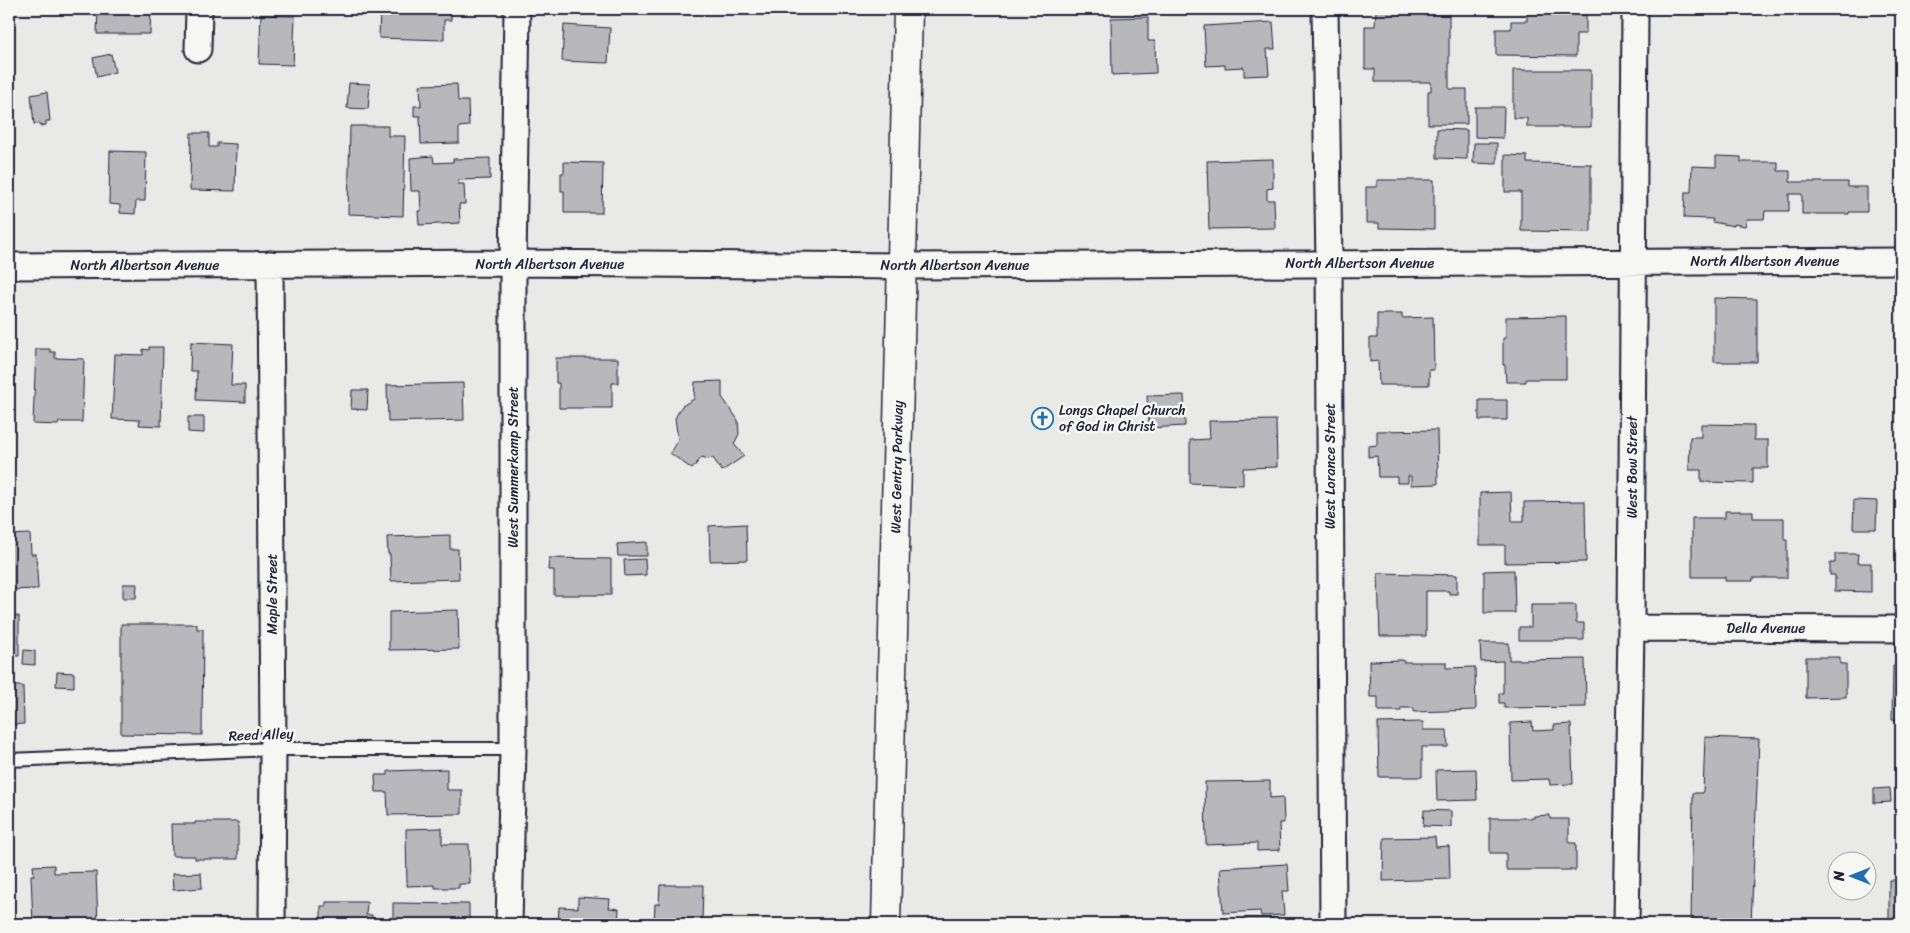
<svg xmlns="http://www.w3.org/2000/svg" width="1910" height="933" font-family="Sriracha,sans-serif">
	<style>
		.building { fill: #b8b8bc; stroke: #22223b }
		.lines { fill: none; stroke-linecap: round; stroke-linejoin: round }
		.lane-casing { stroke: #22223b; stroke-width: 16 }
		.street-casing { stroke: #22223b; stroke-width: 29 }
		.primary-casing { stroke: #22223b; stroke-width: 31 }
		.lane { stroke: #f6f6f2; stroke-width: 12 }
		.street { stroke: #f6f6f2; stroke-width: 25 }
		.primary { stroke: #f6f6f2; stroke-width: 28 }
		.labels { text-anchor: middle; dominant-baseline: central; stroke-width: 5; stroke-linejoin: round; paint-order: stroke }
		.street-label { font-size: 14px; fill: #22223b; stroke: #f6f6f2 }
		.poi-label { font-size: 14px; fill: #22223b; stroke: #f6f6f2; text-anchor: start }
	</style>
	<rect width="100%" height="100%" fill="#e9e9e7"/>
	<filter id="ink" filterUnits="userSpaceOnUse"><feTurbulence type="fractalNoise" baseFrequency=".02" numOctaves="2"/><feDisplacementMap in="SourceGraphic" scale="10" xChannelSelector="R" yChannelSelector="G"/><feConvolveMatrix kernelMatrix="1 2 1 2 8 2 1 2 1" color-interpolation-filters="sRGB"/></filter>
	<g filter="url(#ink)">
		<!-- building -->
		<path class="building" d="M98,9H151L150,34H97Z
			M380,9H451V20H444V40L379,38Z
			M1527,9H1577V15H1586V34H1576V56L1496,55V29H1511V21H1527Z
			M1376,10L1449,11V89H1467V124H1428V91H1431V82H1375V69H1365V26H1375Z
			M261,15L295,16L293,65L259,64Z
			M1148,17V41H1155L1156,73L1112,75L1111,18Z
			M1273,22L1275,49H1267L1269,75L1244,76V67L1225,68V65L1206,66L1204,26Z
			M564,25L610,28L608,63L562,61Z
			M111,54L115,72L97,77L93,58Z
			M1513,70H1591V127H1527V118H1513Z
			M349,83L370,84L368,109L347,108Z
			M457,84L458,101H468L469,126L459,127V143L421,144L420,116H414V106H421L420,85Z
			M47,92L50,121H46V125L40,126V123L34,124L31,95Z
			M1475,107H1504L1503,138L1475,137Z
			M350,126H388V136H405L403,216L348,214Z
			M1437,129L1467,130V159L1437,158Z
			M191,133H209V147H217V143L236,144L235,191L190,190Z
			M1474,143H1497V164L1473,163Z
			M110,151L146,152L145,201H136L135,214L120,213V205L109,204Z
			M1505,155L1527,156V163L1591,164V232L1521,231V192H1505Z
			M433,156L434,163L453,162V159L490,158V179L458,180V184H464L465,204H459L460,223L419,225L418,211H421L420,191H411L410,158Z
			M1716,156L1741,157V162H1778V171H1790V182H1848V187H1867V212H1849V214H1802V194H1789V211H1765L1764,219H1747L1745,226L1734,224V226L1712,222L1713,219L1684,218L1685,192H1691L1692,166L1716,167Z
			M1273,159V188L1267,189V200H1274L1275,228L1209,229L1207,161Z
			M564,162L603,163L602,213H564V191H561V173H564Z
			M1377,180H1434V229L1379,228V223H1366V187H1377Z
			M1714,298L1757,299V362H1714Z
			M1377,314H1402V318L1433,317L1434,370H1429V385H1379L1378,361L1370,362V338H1377Z
			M1566,316V379H1526V382H1506L1505,365H1503V338H1506V317Z
			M191,342L233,344L231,385H245V402L196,400L197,371H190Z
			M149,347H163L161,426L139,425L140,420L112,419L115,354L143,355V349L149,350Z
			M36,349H50V352H55V358L84,359L82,422H59L58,425L33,424Z
			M556,358H618V383H612V408H559V383H556Z
			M722,381V397L738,420L739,434L734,444L744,456L722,471L713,458L708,459L702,457L692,469L670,453L678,439L675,418L682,406L694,399L695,382Z
			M463,383L464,420L388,422L387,385Z
			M352,390H368L367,410L351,409Z
			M1184,395L1185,426L1149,428L1147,396Z
			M1479,400H1507V420H1479Z
			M188,417H204V433L188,432Z
			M1276,420L1277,467L1243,468V485L1190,483V440L1210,439L1209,421Z
			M1701,424L1754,425V440H1768V468H1753V483L1701,482V470H1689L1690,437H1701Z
			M1437,430L1438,484L1411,485V476H1408V483H1397V477H1378L1377,456L1368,457V446L1377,445V431Z
			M1511,492L1512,521H1524V502L1585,501L1586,562L1505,563V545H1480V493Z
			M1854,500L1877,501L1876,529H1853Z
			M1725,511H1753V518H1784V540H1787V578H1753V581H1725V577H1692V518H1725Z
			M746,524L747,560L710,561L709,526Z
			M30,534L31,554H36L38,589L9,590V535Z
			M450,535V549H458L459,579L391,581L390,554H388L387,537Z
			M647,542V556H618L617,544Z
			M1835,554H1858L1857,563H1871V592L1835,591V575H1830V563H1835Z
			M549,558L611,559V595H554V570H548Z
			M645,559L646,575L625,576L624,560Z
			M1514,570L1515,613H1484V571Z
			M1378,573L1457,575V594H1449V591H1426V636H1380Z
			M123,584H137L136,598H123Z
			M1531,605H1576V623H1584V640H1519V627H1531Z
			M458,610L459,649L389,650V612Z
			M9,616H19V656H9Z
			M121,624H197V629H203L202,735L121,734Z
			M1480,643H1509V660L1585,659L1586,707L1504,708V703H1499V693H1503V661L1481,662Z
			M24,650L35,651V665L23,664Z
			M1806,657H1840V664H1846V697L1806,698Z
			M1403,660V662H1446V668L1475,667L1476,710L1414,712V708H1401V711H1378V697H1370L1369,661Z
			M1893,666H1901V729H1898V720H1892Z
			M57,672L74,673V687L56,686Z
			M9,686H23L24,724L9,725Z
			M1423,722V730H1447L1448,747H1422V777H1379L1378,723Z
			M1532,722L1533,731L1554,730V725L1571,724L1573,784L1550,785L1549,779L1511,780L1510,723Z
			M1705,737L1759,739L1751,924H1691L1693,793H1703Z
			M447,769V790H462V814L388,815L387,792H376L375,775H388V771Z
			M1476,769L1477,800L1437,801L1436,770Z
			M1270,781V798L1283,797L1284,823H1279L1280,850L1257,851V843L1206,845L1205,782Z
			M1890,788L1891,802L1874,803V789Z
			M1424,810L1451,811V827L1423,826Z
			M1550,815V819H1569V843H1576V870H1506V853H1490V818H1534V816Z
			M195,822H238V859H195V856H172L171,824H195Z
			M442,828V844H469L470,884H459V888H435V885L407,886L406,829Z
			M1435,837L1436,847L1449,846L1450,879L1383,881L1384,838Z
			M1287,864L1289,891H1282L1284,915L1261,916L1260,911L1223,913L1220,868Z
			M54,865V873L96,872L98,924H33L31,875H34L33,866Z
			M201,873L202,888L173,890L172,874Z
			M1889,880H1901V924H1869V920H1889Z
			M660,885H703L702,924H654L655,904H659Z
			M578,897L610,899L609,908L619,909L618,924H558L559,907L578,908Z
			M326,902H367L366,915H372V924H311V919L321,920V906H326Z
			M393,903L469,904V924H393Z
			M1246,918H1274V924H1246Z
			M1405,920H1428V924H1405Z"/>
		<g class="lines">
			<defs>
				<path id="lane" d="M9,760L273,749H513"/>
				<path id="street" d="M1325,9L1329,263L1333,924
					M198,49L199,9
					M270,264L273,749L272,924
					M9,266L513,263L902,266L1901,261
					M1631,628L1901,629
					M509,924L513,749V263L517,9
					M1626,924L1631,628L1635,9"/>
				<path id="primary" d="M886,924L908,9"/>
			</defs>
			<!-- lane casing -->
			<use href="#lane" class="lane-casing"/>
			<!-- street casing -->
			<use href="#street" class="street-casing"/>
			<!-- primary casing -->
			<use href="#primary" class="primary-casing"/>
			<!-- lane -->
			<use href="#lane" class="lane"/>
			<!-- street -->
			<use href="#street" class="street"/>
			<!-- primary -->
			<use href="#primary" class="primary"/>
		</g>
	</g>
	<!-- icons -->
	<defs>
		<symbol id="church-ring" viewBox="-11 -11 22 22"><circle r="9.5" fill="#f6f6f2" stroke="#1f6fb2" stroke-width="1.5"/><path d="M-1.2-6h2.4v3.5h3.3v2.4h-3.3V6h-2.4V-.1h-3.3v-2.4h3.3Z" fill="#1f6fb2"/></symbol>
	</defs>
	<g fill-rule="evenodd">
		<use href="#church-ring" x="1030" y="406" width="25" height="25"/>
	</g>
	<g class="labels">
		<!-- street labels -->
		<g class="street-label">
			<text x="1765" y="261">North Albertson Avenue</text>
			<text x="1360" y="263">North Albertson Avenue</text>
			<text x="550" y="264">North Albertson Avenue</text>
			<text x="145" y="265">North Albertson Avenue</text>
			<text x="955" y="265">North Albertson Avenue</text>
			<text transform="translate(1330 466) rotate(-90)">West Lorance Street</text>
			<text transform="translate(513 467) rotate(-90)">West Summerkamp Street</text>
			<text transform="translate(897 467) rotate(-89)">West Gentry Parkway</text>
			<text transform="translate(1632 467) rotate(-90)">West Bow Street</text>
			<text transform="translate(272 594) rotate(-90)">Maple Street</text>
			<text x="1766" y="628">Della Avenue</text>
			<text transform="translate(261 735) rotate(-2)">Reed Alley</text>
		</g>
		<!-- poi labels -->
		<g class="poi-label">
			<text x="1059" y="410">Longs Chapel Church<tspan x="1059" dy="16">of God in Christ</tspan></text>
		</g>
	</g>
	<!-- margin -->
	<rect width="1910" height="933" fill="none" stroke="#f6f6f2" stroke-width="30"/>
	<rect x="15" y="15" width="1880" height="903" fill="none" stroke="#22223b" stroke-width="2" filter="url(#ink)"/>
	<!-- north arrow -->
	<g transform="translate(1852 876) rotate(270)"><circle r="24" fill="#f6f6f2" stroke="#a1a1a9"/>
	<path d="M0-4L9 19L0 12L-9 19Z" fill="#1f6fb2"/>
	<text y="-8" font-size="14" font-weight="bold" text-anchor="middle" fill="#22223b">N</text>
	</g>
</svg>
